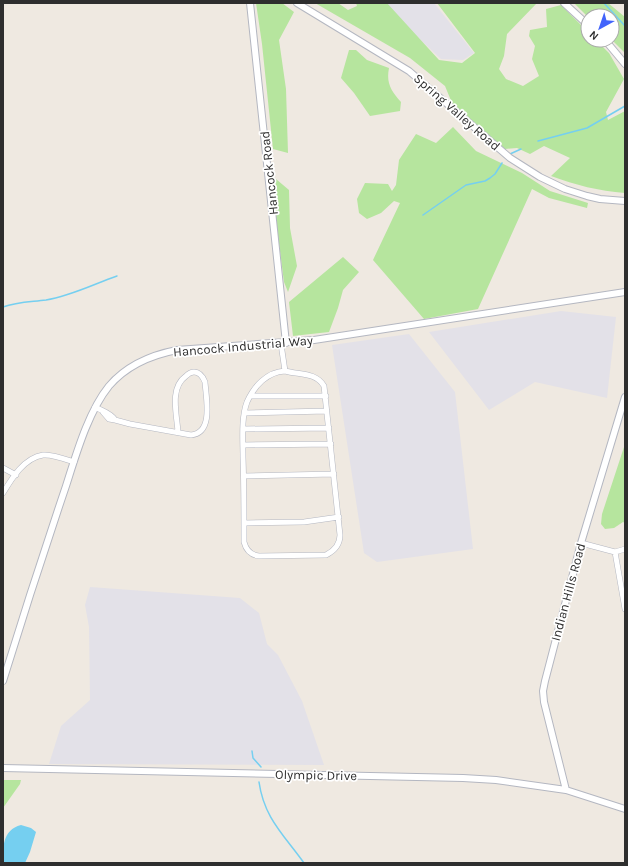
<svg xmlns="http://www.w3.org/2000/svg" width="628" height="866" font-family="Karla,sans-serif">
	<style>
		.industrial { fill: #e3e1e8 }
		.green { fill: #b6e59e }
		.water { fill: #75cff0 }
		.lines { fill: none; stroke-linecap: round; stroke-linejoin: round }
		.stream { stroke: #75cff0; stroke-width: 1.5 }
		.minor-casing { stroke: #b4b7c1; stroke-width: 6 }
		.tertiary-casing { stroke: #b4b7c1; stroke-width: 8 }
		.minor { stroke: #fff; stroke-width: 5 }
		.tertiary { stroke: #fff; stroke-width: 6 }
		.labels { text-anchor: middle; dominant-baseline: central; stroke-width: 3.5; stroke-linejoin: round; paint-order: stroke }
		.street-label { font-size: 13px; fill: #2e2e2e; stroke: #fff }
	</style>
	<rect width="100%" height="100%" fill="#efe9e1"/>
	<!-- industrial -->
	<path class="industrial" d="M381,3H434L474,53L463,60L441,59Z
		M561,311L616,317L607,398L535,382L489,410L429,332Z
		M409,334L455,392L473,549L377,562L364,553L332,345Z
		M90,587L240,598L259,613L267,644L278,655L302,701L324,765L49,764L61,726L90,700L89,627L85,605Z"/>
	<!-- green -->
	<path class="green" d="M256,3H282L294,12L279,40L286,89L288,153L273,149L262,44Z
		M315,3H338L348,10L357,6L356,3H387L439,60L462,63L475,53L437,3H537L507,34L504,56L499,69L506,79L523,86L539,76L532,59L535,46L529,36L530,30L547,27L546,9L561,5L588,32V40H596L609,53L624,79L606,112L608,120L625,111V193C598,191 576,185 551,176L570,158L544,146L530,154L517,148L505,149L452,103L445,86L410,58Z
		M574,3H608L625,17V53L612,40V16L588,17Z
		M349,50H356L367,60L389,68C386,83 391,91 401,102L400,111L370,116L354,93L341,78Z
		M453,127L476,151L522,173L550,191L588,203L587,208L549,198L532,189L478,309L424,319L373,260L400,203L394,201L381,213L367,219L359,213L357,199L365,183L388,184L392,191L396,185L399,160L416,134L436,143Z
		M270,174L289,190L290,228L297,266L288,292L284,282Z
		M343,257L359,272L343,290L338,308L329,332L293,336L289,302Z
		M625,444V523L623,522L614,528L605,529L601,524L602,514Z
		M3,780H21L20,784L3,808Z"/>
	<!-- water -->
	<path class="water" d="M21,825L31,828L36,832L30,852L25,863H3C3,848 2,830 21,825Z"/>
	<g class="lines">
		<!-- stream -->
		<path class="stream" d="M604,3L625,26
			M538,141L587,128L625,106
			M510,154L521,149
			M423,215L466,185L485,181L490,178L495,174L502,163
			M3,307C17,302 31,302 46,300C71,296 94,284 117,276
			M252,751L253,758L261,767
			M259,782C264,818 284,835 304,863"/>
		<defs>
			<path id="minor" d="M281,344L285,371C267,372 254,386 247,402C241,418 243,440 243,457C244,485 244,514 244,542C246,550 251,555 259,556L326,555C334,551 340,544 340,535L324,386C316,372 299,375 285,371
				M251,396H326
				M95,407C102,411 111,413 115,420L109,419L103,412
				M245,413L327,411
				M115,420L130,424L191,435C214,433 206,398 205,382C203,377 200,372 194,372C191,372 188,374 186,376C169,388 177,415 178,432
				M244,429L329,428
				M243,445L331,444
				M3,468L16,475
				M244,476L334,474
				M3,493C12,478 24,458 43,455C52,454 65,459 74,462
				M244,523L304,522L339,517
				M581,543L615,552L625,549
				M615,552L625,609"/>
			<path id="tertiary" d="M250,3L286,343
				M297,3L409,71L510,158L540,177L565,189L587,196L600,199L625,201
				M564,3L588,25
				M605,40L625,64
				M3,681C23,616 44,551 66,486C76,455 88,412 109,386C127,365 151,355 177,350L314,340L625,292
				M3,768L463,778L496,780L566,790L625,809
				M566,790L544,702L543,691L545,681L581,543L625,397"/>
		</defs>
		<!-- minor casing -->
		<use href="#minor" class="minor-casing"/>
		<!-- tertiary casing -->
		<use href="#tertiary" class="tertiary-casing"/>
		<!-- minor -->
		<use href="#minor" class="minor"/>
		<!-- tertiary -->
		<use href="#tertiary" class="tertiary"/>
	</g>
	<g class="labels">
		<!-- street labels -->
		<g class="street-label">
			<text transform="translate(457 112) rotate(41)">Spring Valley Road</text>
			<text transform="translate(269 173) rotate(-96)">Hancock Road</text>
			<text transform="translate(243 346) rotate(-5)">Hancock Industrial Way</text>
			<text transform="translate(568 592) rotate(-75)">Indian Hills Road</text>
			<text transform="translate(316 775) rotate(1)">Olympic Drive</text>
		</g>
	</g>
	<!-- border -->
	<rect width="628" height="866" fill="none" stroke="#2e2e2e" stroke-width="8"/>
	<!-- north arrow -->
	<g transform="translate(600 28) rotate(220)"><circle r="19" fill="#ffffff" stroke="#ababab"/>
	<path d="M0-3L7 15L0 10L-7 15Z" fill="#4264fb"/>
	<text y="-6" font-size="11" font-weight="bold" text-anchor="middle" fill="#2e2e2e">N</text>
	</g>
</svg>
